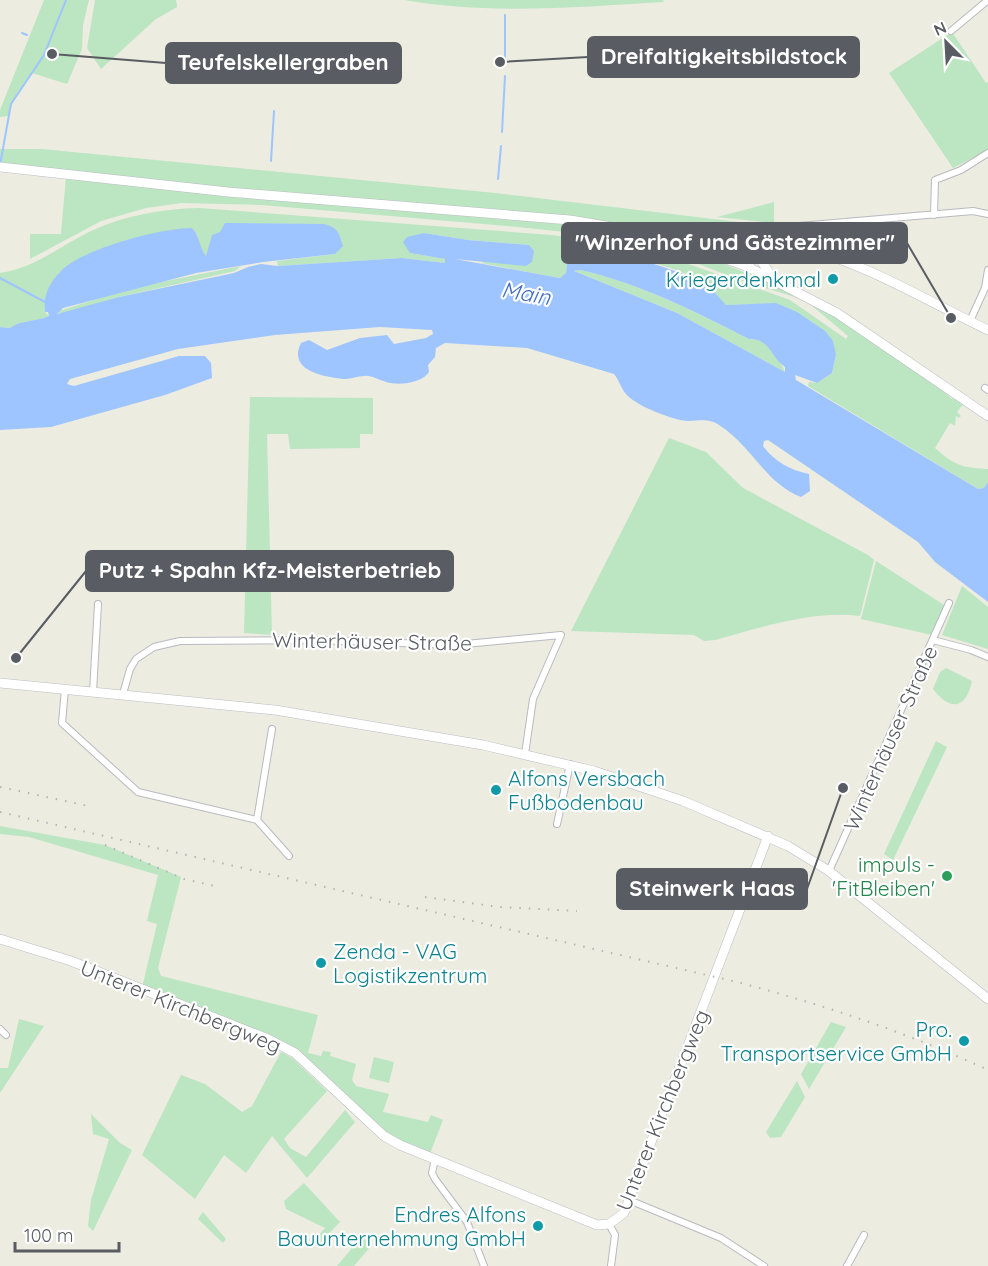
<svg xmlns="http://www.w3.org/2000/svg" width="988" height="1266" font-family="Quicksand,sans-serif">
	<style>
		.green { fill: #bce5c2 }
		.water { fill: #9ec5ff; fill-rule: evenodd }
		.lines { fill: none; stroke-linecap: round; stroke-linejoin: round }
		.stream { stroke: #9ec5ff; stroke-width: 2 }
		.street-casing { stroke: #b8bac0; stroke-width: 8 }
		.secondary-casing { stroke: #bbbdc4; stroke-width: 10 }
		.street { stroke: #fff; stroke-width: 6 }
		.secondary { stroke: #fff; stroke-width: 9 }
		.rail { stroke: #b4b5b5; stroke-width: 2; stroke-dasharray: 1.5 8; stroke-linecap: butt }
		.culture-dot { fill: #0f9aa8; stroke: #fff; stroke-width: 2 }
		.leisure-dot { fill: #2e9e5b; stroke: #fff; stroke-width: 2 }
		.labels { text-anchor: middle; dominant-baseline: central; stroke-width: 4.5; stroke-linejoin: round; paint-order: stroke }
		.culture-label { font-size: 21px; fill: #0d838f; stroke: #fff; text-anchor: end }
		.street-label { font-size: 21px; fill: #595c62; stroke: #fff }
		.leisure-label { font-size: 21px; fill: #27864d; stroke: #fff; text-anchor: end }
		.water-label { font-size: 22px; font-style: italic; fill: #406bc3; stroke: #fff }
		.leader { fill: none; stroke: #595c62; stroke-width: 2 }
		.callout-dot { fill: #595c62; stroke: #fff; stroke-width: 2 }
		.callout { fill: #595c62; stroke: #595c62; stroke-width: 2 }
		.callout-label { font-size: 22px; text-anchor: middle; font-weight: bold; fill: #fff }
	</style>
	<rect width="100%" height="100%" fill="#ecece0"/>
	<!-- green -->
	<path class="green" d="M44,0H89L83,25L82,49L67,84L32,73L11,104L9,116L0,117V110Z
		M95,0H176L177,7L156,19L101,69L87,48Z
		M404,0H663L664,2C579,7 489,15 404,0Z
		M952,32L986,83L988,82V150L953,168L889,73Z
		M0,149H42L495,193L765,225L770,235L735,257L664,233L0,164Z
		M66,177L569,224L640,236L702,255L771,283L835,316L930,380L951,398L964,403L957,412L961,416L959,418L956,416L955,426L950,423L935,448C953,464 961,468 988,469V482L984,488L978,489L808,386L809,382L817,383L832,373L836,355L764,304L726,305C717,299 713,287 703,282C665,261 618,256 575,248L568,254L566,273L560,278L481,263L529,245L468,240L424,233L410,253L445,259V263L402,258L278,266L277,261L335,254L210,247L206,257L200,247L197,234L60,272C53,285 43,296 45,312L49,316C36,322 20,320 10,328L0,327V273C35,268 60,246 91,231C125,215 163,209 199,208L551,235L620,244L663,255L790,300L846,339L848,336L811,305L798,298L742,281L668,252L593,235L507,226L262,205L181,203L146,208L101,221L30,259V234H61Z
		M774,202V229L764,222L717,217Z
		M241,266L235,271L119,297L64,314L56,312L131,288Z
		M580,270C639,283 695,312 749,339C756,339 762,340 768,344C771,348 785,369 785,372L677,313L574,271Z
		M250,397L373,398V434H360V448L290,449L288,434H267L272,635L244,633Z
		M669,438L706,452L743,488L868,555L874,560L860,616C812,610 760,628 715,640L704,641L694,635L571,631Z
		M876,561L944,605L932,635L861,619Z
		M962,586L988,607V649L942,635Z
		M946,668L972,681C966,710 950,711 933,689L940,672Z
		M936,741L947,747L893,860L884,854Z
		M0,826L105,845L181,877L158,968L161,976L318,1015L308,1053L321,1056L323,1051L331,1052L330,1056L356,1064L352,1080L356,1086L389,1094L383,1112L428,1122L431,1115L443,1120L429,1156L400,1145L295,1053L142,988L157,924L147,921L158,875L29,837L0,834Z
		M19,1019L44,1026L0,1093V1068H8Z
		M831,1022L846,1027L809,1089L801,1074Z
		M281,1052L292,1058L327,1091L284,1139L290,1148L306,1157L345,1110L355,1122L307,1178L272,1136L246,1173L224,1155L195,1199L142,1155L181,1075L205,1084L242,1112L252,1106Z
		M374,1057L394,1062L389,1083L369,1078Z
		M797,1081L805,1097L781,1137L770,1138L766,1132Z
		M91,1114L120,1143L132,1150L93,1231L88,1226L91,1200L109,1139L93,1134Z
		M304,1183L340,1222L318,1245L313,1242L325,1228L286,1209L284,1201Z
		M203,1212L226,1239L223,1243L198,1219Z
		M362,1236L371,1246L354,1266H337Z"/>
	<!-- water -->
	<path class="water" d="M225,223L323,224C338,227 339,233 343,246L335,254L263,262L196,273L63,308L57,314L119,297L234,273L248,267L261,264L278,266L402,258L445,263V259L410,253L403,242L407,237L424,233L468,240L529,245L534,251L532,262L526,266L455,259L560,278L566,273L568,254L575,248L645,261L690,276L706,283L726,305L776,303L797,312L825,331L833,341L836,355L832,373L817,383L795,375L796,380L978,489L984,488L988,482V602L935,562L918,542L768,440L764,441L763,446C775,462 790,470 809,474L810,491L801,497C765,483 751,445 719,425C708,418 701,421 688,421C675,421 634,405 626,394C621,388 619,380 614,374L527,348L445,343L436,348L435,357L428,365L429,372C422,383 399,386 386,382C379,380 371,375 364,376C357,376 352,379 345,379C325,377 287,371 301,343L309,340L327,350L360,338L387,335L394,344L426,338L433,334L432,330L380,327L275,335L178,349L70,379L67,384L74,386L179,356H205L211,363L212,378L165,395L51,427L0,430V327L10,328C20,320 36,322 49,316L48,312H45C43,296 49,283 61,271C82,249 161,228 192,228C200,236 199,247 206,256L212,235L220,232ZM580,270C639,283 696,312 749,339C771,339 770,357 785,367V372L677,313L574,271Z"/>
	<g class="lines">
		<!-- stream -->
		<path class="stream" d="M22,33L27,35
			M505,64V15
			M502,132L505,76
			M271,161L274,111
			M0,165L11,104L44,55L66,0
			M498,179L501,146
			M0,278L45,302"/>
		<defs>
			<path id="street" d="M951,31L988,0
				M934,215L935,180L961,170L988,153
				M773,239L783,229L799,226L973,211L988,214
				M970,321L985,288L988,270
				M985,388L988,390
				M933,640L971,650L988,657
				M65,689L62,723L138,792L257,820L289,856
				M93,692L98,604
				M123,694L130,669L136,659L154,647L180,641L315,640L455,645L561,635L533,699L525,754
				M257,820L272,729
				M557,824L570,764
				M829,871L949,603
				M0,1029L6,1035
				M435,1159L432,1173L435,1179L467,1222L484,1266
				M629,1200L721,1238L764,1266
				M609,1224L615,1235L611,1266
				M847,1266L864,1235"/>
			<path id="secondary" d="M0,167L228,192L570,220L654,234L746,266L837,313L988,416
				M759,251L762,262L772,277
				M736,262C744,252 755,238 769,238C781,239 797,245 809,249C872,267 929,302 988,330
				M746,266L772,239
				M0,683L275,710L483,745L594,771L683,801L788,846L829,871L988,999
				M0,939L71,961L268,1039L295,1053L384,1136L400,1145L597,1225L609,1224L624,1213L768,836"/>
		</defs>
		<!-- street casing -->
		<use href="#street" class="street-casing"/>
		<!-- secondary casing -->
		<use href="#secondary" class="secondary-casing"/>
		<!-- street -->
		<use href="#street" class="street"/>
		<!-- secondary -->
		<use href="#secondary" class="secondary"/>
		<!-- rail -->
		<path class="rail" d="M0,787L88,806
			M0,812L737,982C824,1005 906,1032 988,1070
			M105,845L184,879L219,887
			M425,897L499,907L577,911"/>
	</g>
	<!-- markers -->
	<g class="culture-dot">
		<circle cx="833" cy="279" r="6"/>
		<circle cx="496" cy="790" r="6"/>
		<circle cx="321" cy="963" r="6"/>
		<circle cx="964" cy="1041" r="6"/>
		<circle cx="538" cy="1226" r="6"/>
	</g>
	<circle class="leisure-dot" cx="947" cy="876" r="6"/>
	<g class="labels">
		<!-- culture labels -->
		<g class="culture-label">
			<text x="821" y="279">Kriegerdenkmal</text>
			<text x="508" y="778" text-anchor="start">Alfons Versbach<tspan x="508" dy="24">Fußbodenbau</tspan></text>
			<text x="333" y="951" text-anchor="start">Zenda - VAG<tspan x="333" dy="24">Logistikzentrum</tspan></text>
			<text x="952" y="1029">Pro.<tspan x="952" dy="24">Transportservice GmbH</tspan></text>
			<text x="526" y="1214">Endres Alfons<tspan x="526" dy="24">Bauunternehmung GmbH</tspan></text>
		</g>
		<!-- street labels -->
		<g class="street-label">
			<text transform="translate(372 641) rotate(1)">Winterhäuser Straße</text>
			<text transform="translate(890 738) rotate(-66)">Winterhäuser Straße</text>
			<text transform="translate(181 1006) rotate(22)">Unterer Kirchbergweg</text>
			<text transform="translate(662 1110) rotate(-68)">Unterer Kirchbergweg</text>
		</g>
		<!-- leisure labels -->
		<g class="leisure-label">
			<text x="935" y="864">impuls -<tspan x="935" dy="24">'FitBleiben'</tspan></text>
		</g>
		<!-- water labels -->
		<g class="water-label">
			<text transform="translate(526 293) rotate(10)">Main</text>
		</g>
	</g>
	<!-- callouts -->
	<path class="leader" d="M500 62L588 57M52 54L166 63M951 318L907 243M16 658L86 571M843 788L807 889"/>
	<g class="callout-dot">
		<circle cx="500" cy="62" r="6"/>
		<circle cx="52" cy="54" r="6"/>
		<circle cx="951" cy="318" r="6"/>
		<circle cx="16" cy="658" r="6"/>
		<circle cx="843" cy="788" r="6"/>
	</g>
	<g class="callout">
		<rect x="588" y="37" width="271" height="40" rx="6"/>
		<rect x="166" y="43" width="235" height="40" rx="6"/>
		<rect x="562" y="223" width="345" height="40" rx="6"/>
		<rect x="86" y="551" width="367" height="40" rx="6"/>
		<rect x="617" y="869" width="190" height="40" rx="6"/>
	</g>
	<g class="callout-label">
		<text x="724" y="64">Dreifaltigkeitsbildstock</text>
		<text x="283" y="70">Teufelskellergraben</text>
		<text x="735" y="250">"Winzerhof und Gästezimmer"</text>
		<text x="270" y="578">Putz + Spahn Kfz-Meisterbetrieb</text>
		<text x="712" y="896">Steinwerk Haas</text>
	</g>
	<!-- north arrow -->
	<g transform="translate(946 42) rotate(336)" stroke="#ffffff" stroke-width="4.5" paint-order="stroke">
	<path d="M0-4.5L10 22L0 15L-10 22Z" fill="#595c62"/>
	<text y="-9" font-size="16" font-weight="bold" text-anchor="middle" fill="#595c62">N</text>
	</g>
	<!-- scale -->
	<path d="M15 1242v9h104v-9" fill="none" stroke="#595c62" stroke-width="3"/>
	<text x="24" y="1242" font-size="18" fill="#595c62" stroke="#ffffff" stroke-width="4.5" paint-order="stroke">100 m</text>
</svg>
